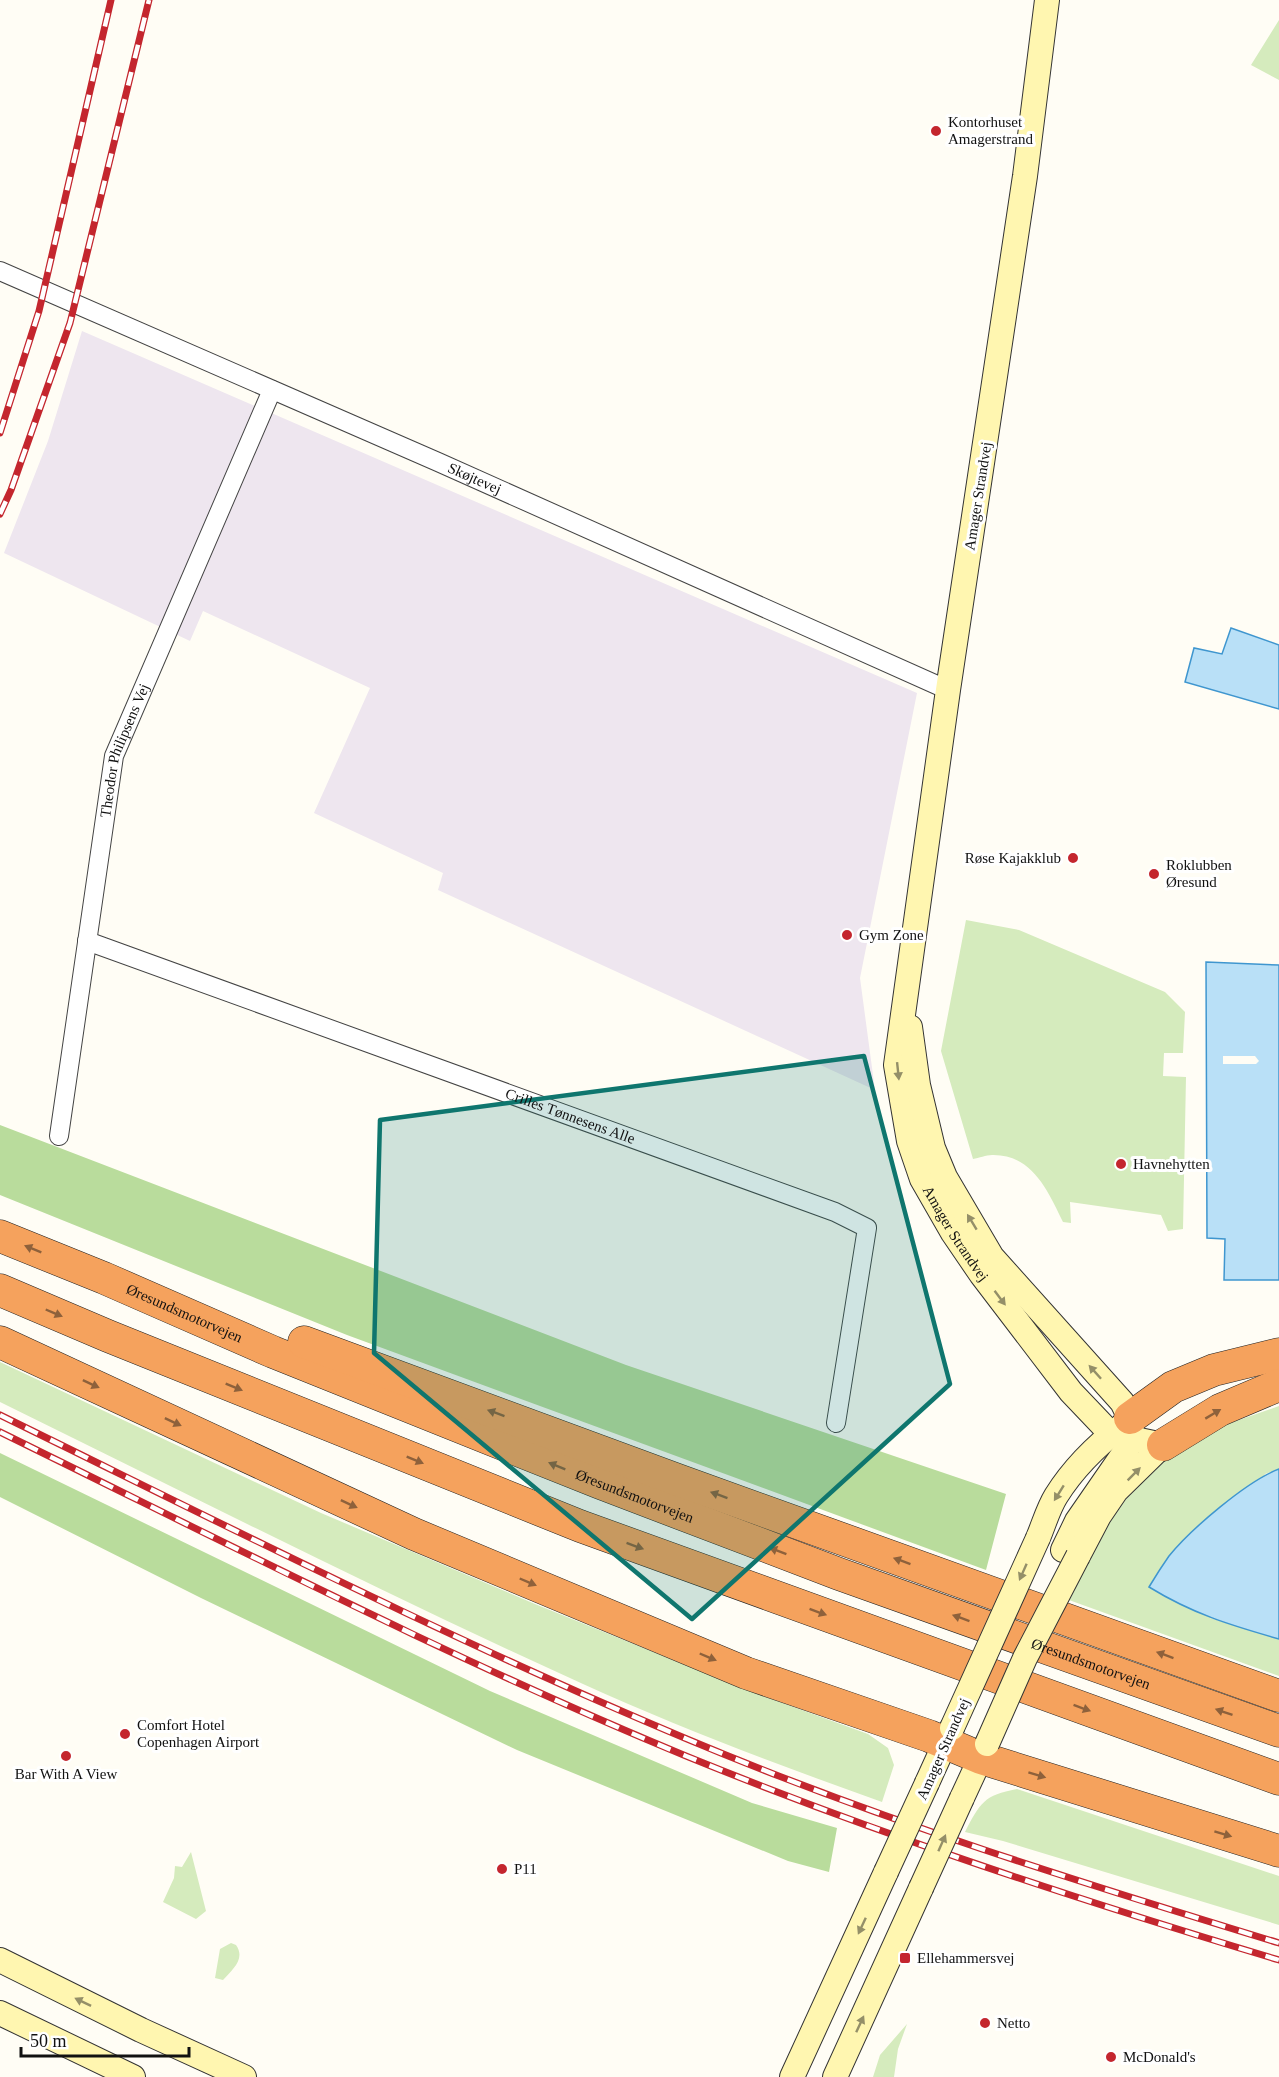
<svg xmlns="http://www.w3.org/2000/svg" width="1279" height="2077" font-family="'Times New Roman',serif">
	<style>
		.industrial { fill: #eee6ef }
		.green { fill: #d5ebbd }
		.forest { fill: #b9dc9c }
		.water { fill: #b9e0f7; stroke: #3f96cf; stroke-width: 1.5 }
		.pier { fill: #fffdf5 }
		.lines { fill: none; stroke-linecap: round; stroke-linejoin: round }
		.street-casing { stroke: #444; stroke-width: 20 }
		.secondary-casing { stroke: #333; stroke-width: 26 }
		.highway-casing { stroke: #222; stroke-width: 33 }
		.street { stroke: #fff; stroke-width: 18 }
		.secondary { stroke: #fff6b0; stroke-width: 24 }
		.highway { stroke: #f5a25d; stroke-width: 32 }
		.rail-casing { stroke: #c4262e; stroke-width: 7 }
		.rail { stroke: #fff; stroke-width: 4.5; stroke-dasharray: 14; stroke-linecap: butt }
		.secondary-bridge-casing { stroke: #333; stroke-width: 26; stroke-linecap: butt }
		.secondary-bridge { stroke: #fff6b0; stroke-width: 24 }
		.oneway { fill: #948f68 }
		.oneway2 { fill: #8e613b }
		.marked { fill: #0f766e; fill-opacity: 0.2; stroke: #0f766e; stroke-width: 4.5; stroke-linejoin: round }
		.poi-dot { fill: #c4262e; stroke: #fff; stroke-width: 2 }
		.labels { text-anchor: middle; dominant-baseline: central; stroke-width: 6; stroke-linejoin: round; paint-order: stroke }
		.poi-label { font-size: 15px; fill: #111; stroke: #fff; text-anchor: start }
		.street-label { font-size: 15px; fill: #111; stroke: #fff }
	</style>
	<rect width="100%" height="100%" fill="#fffdf5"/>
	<!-- industrial -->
	<path class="industrial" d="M82,331L917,693L860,978L875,1090L438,890L443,873L314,813L370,688L203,611L190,641L4,553L48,441Z"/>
	<!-- green -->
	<path class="green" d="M1279,20V80L1251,65Z
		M966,920L1019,930L1165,992L1185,1012L1183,1053H1164L1163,1076L1186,1077L1183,1229L1168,1231L1161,1215L1070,1202L1071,1223L1063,1222C1048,1191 1032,1154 992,1155C986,1155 979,1158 973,1159L941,1051Z
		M0,1362L321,1513L535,1604L747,1690L868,1734L888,1748L894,1765L882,1802C781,1766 680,1728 583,1684C386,1595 194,1497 0,1402Z
		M1279,1406V1469L1265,1474L1210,1618L1279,1639V1676L1069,1600L1092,1551L1114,1512L1158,1465L1216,1428Z
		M1017,1789L1279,1876V1925L1003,1841L965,1832C980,1803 984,1795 1017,1789Z
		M191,1852L206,1911L196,1919L163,1902L174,1878L175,1866L182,1867Z
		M231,1943L236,1945C246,1959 232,1970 223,1980L215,1978L220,1949Z
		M907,2024L898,2049L894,2077H873L880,2055Z"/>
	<!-- forest -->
	<path class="forest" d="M0,1125L626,1365L1006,1494L986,1570L347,1335L0,1195Z
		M0,1453L490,1691L752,1803L837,1828L829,1872L788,1861L517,1750L201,1598L0,1497Z"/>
	<!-- water -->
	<path class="water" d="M1231,628L1279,645V709L1185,682L1194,648L1222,654Z
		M1206,962L1279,965V1280H1224L1225,1239L1207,1238Z
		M1279,1469V1639C1230,1625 1193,1614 1149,1587C1155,1577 1162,1566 1169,1556C1191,1529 1247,1481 1279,1469Z"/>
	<!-- pier -->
	<path class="pier" d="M1223,1056H1255L1259,1061L1256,1064H1223Z"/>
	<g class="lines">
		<defs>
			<g id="street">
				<path id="s1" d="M0,271L438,462L948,690"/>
				<path id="s2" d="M87,941L835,1212L867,1228L836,1423"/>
				<path id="s3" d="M59,1136L114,756L272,390"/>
			</g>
			<g id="secondary">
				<path id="s4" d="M1047,0L1025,176L948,690L896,1065L909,1141L922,1179L953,1233L981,1274L1071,1392L1111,1434L1163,1445"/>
				<path d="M910,1027L918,1085L933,1148L945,1177L992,1257L1122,1402L1130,1418L1133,1440L1077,1521L1063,1550"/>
				<path d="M1038,1538C1044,1524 1048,1509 1056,1496C1074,1467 1097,1445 1123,1425"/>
				<path d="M1078,1556L1099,1516L1116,1491L1163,1445"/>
				<path d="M927,1783L952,1728"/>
				<path d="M962,1798L987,1744"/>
				<path d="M0,1960L141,2030L244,2077"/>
				<path d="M0,2013L133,2077"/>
				<path d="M792,2077L886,1872"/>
				<path d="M835,2077L921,1888"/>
			</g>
			<g id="highway">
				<path id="s5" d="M0,1236L104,1278L273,1352L600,1483L839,1574L1279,1731"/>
				<path d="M0,1290L108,1336L580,1526L1279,1779"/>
				<path d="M0,1342L414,1534L746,1673L929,1736L981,1758L1279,1851"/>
				<path d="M304,1342L678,1480L1279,1696"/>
				<path d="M1130,1418L1173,1387L1214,1370L1279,1354"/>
				<path d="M1163,1445L1220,1410L1279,1385"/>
			</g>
		</defs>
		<!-- street casing -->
		<use href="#street" class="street-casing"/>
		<!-- secondary casing -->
		<use href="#secondary" class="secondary-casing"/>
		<!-- highway casing -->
		<use href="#highway" class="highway-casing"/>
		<!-- street -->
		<use href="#street" class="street"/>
		<!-- secondary -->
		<use href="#secondary" class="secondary"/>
		<!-- highway -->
		<use href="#highway" class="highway"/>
		<defs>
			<path id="rail" d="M0,433L39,311L111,0
				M0,514L11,490L70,323L149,0
				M0,1415C227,1526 453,1641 687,1739C880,1820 1079,1882 1279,1943
				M0,1432C227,1543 453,1660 686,1756C880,1835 1079,1900 1279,1960"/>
		</defs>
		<!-- rail casing -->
		<use href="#rail" class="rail-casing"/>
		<!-- rail -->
		<use href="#rail" class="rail"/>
		<defs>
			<path id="secondary-bridge" d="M952,1728L1038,1538
				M987,1744L1025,1658L1078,1556
				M886,1872L927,1783
				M921,1888L962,1798"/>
		</defs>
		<!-- secondary-bridge casing -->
		<use href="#secondary-bridge" class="secondary-bridge-casing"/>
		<!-- secondary-bridge -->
		<use href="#secondary-bridge" class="secondary-bridge"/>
	</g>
	<!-- one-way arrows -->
	<defs><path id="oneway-solid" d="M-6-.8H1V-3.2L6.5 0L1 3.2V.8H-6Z" transform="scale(1.5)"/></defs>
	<g class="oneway">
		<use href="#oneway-solid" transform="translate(898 1071) rotate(84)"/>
		<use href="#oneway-solid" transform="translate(972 1222) rotate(-121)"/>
		<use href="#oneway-solid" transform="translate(1000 1298) rotate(53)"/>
		<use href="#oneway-solid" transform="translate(1095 1372) rotate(-132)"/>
		<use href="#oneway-solid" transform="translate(1134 1474) rotate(-45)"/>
		<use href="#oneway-solid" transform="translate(1059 1493) rotate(122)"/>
		<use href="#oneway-solid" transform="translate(1023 1572) rotate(114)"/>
		<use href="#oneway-solid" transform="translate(942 1843) rotate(-66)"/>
		<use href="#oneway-solid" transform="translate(862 1926) rotate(115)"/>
		<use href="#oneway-solid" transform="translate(83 2002) rotate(-154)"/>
		<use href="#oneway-solid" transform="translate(860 2024) rotate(-65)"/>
	</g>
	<g class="oneway2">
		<use href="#oneway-solid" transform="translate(33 1249) rotate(-158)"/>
		<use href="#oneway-solid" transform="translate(54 1313) rotate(23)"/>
		<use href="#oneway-solid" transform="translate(91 1384) rotate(25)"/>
		<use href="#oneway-solid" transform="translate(234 1387) rotate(22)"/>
		<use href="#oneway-solid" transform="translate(496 1413) rotate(-160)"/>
		<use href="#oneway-solid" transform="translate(1213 1414) rotate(-31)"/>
		<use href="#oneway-solid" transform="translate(173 1422) rotate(25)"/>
		<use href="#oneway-solid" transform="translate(415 1460) rotate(22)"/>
		<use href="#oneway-solid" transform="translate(557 1466) rotate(-158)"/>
		<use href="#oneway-solid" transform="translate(719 1495) rotate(-160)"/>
		<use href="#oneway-solid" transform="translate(349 1504) rotate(25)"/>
		<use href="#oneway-solid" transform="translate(635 1546) rotate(20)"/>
		<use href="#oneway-solid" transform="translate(778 1551) rotate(-159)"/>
		<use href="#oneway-solid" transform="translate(902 1561) rotate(-160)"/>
		<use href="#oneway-solid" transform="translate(528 1582) rotate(23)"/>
		<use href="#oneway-solid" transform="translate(818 1612) rotate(20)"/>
		<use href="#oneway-solid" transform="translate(961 1618) rotate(-160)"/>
		<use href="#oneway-solid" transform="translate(1165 1655) rotate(-160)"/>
		<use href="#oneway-solid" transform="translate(708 1657) rotate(23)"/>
		<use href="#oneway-solid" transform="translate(1082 1708) rotate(20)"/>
		<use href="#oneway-solid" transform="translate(1224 1712) rotate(-161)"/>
		<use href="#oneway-solid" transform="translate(1037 1775) rotate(17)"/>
		<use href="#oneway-solid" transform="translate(1223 1834) rotate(17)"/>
	</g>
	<!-- marked area -->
	<path class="marked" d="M864,1056L950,1384L692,1619L374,1353L380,1120Z"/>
	<!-- markers -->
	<g class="poi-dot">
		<circle cx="936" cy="131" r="6"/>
		<circle cx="1073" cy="858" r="6"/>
		<circle cx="1154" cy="874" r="6"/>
		<circle cx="847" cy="935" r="6"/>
		<circle cx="1121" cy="1164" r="6"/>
		<circle cx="125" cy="1734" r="6"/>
		<circle cx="66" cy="1756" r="6"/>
		<circle cx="502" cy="1869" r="6"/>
		<rect x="899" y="1952" width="12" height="12" rx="3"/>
		<circle cx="985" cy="2023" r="6"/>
		<circle cx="1111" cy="2057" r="6"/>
	</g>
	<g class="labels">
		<!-- poi labels -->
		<g class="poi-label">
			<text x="948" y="122">Kontorhuset<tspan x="948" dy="17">Amagerstrand</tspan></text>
			<text x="1061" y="858" text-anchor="end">Røse Kajakklub</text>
			<text x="1166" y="865">Roklubben<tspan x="1166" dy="17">Øresund</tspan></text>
			<text x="859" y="935">Gym Zone</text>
			<text x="1133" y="1164">Havnehytten</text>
			<text x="137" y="1725">Comfort Hotel<tspan x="137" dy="17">Copenhagen Airport</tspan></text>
			<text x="66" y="1774" text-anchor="middle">Bar With A View</text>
			<text x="514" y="1869">P11</text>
			<text x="917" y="1958">Ellehammersvej</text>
			<text x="997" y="2023">Netto</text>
			<text x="1123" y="2057">McDonald's</text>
		</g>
		<!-- street labels -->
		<g class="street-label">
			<text stroke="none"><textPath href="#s1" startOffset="518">Skøjtevej</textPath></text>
			<text transform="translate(978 496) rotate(-81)">Amager Strandvej</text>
			<text stroke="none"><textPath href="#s3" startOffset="392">Theodor Philipsens Vej</textPath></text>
			<text stroke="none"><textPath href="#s2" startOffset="514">Crilles Tønnesens Alle</textPath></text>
			<text stroke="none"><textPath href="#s4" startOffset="1257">Amager Strandvej</textPath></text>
			<text stroke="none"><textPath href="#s5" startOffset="200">Øresundsmotorvejen</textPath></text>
			<text stroke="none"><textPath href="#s5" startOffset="686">Øresundsmotorvejen</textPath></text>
			<text stroke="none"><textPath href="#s5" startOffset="1172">Øresundsmotorvejen</textPath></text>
			<text transform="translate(943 1749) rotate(-66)">Amager Strandvej</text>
		</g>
	</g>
	<!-- scale -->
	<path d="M21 2047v9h168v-9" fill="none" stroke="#111111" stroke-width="3"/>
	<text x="30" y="2047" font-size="18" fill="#111111" stroke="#ffffff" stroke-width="4.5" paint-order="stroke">50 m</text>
</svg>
